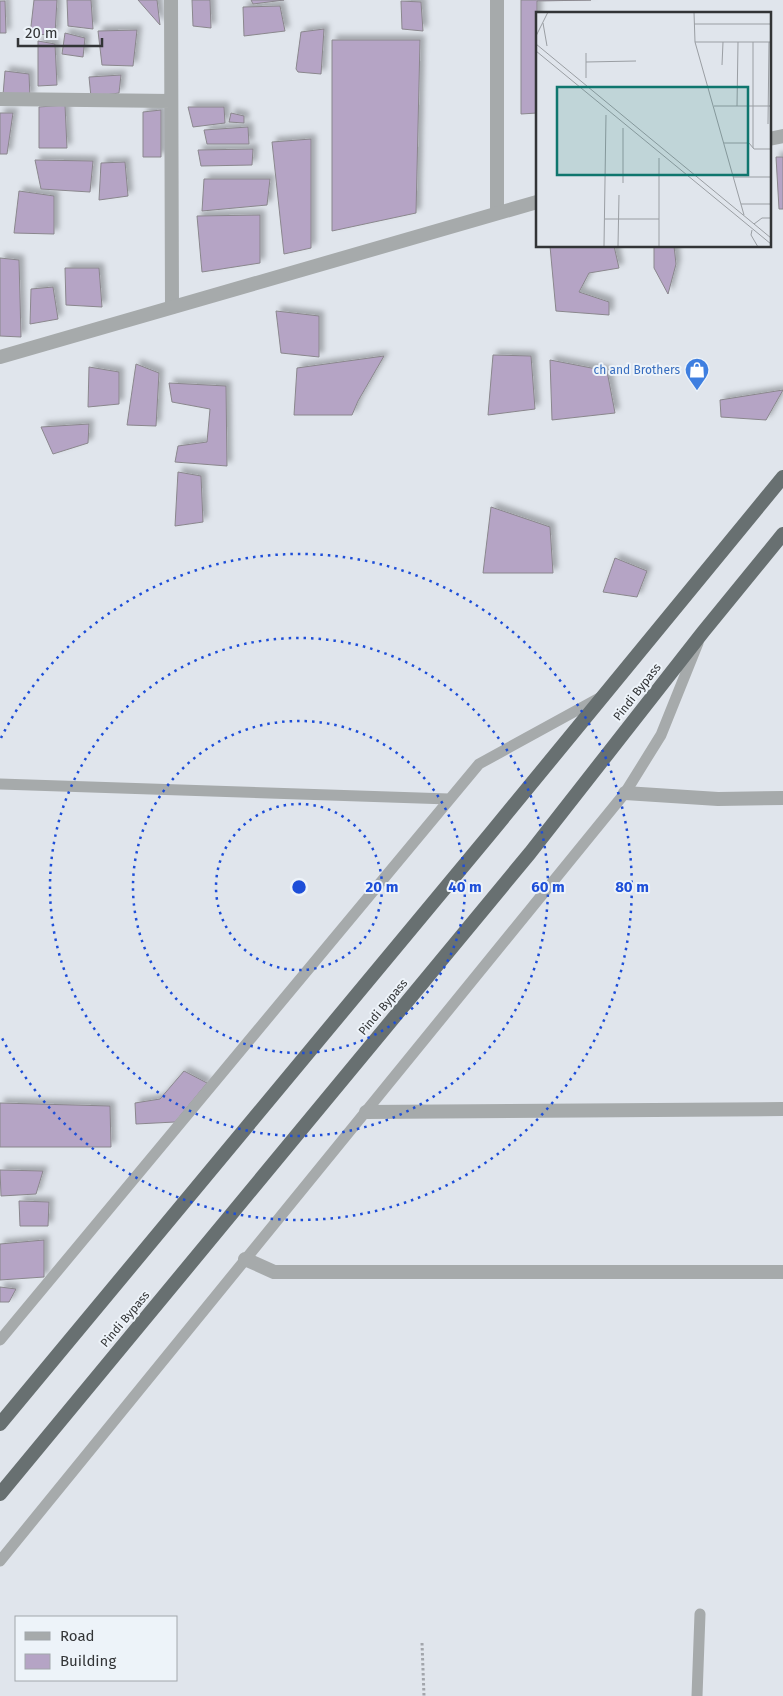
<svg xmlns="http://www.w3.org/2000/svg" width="783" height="1696" font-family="'Fira Sans',sans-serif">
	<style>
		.building { fill: #b5a4c5; stroke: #8a878d; filter: url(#shadow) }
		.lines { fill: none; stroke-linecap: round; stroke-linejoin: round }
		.path { stroke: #a2a5ab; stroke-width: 3; stroke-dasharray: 2.5 2.5; stroke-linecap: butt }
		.service { stroke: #a6aaab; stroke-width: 11 }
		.minor { stroke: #a6aaab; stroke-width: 14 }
		.tertiary { stroke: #a6aaab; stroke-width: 14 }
		.trunk { stroke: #687071; stroke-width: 14 }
		.ring { fill: none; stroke: #1d4ed8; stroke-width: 2.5; stroke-dasharray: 2.5 5 }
		.labels { text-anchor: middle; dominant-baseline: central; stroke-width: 4; stroke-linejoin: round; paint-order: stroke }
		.shop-label { font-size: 12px; fill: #366cbe; stroke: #edf3f9; text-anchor: end }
		.street-label { font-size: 12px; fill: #323436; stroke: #edf3f9 }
		.inset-road { fill: none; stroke: #9a9ea3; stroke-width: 1 }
		.view { fill: #0f766e; fill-opacity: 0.15; stroke: #0f766e; stroke-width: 2.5 }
		.inset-edge { fill: none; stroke: #323436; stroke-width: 2.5 }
		.centre { fill: #1d4ed8; stroke: #edf3f9; stroke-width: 2.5 }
		.ring-label { font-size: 15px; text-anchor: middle; font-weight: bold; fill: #1d4ed8; stroke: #edf3f9; stroke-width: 4; stroke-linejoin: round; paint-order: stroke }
	</style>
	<defs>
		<filter id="shadow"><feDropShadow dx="4.5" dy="-4.5" stdDeviation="2.5" flood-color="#0004"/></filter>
	</defs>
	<rect width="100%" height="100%" fill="#e0e5ec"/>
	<!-- building -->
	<path class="building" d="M34,0H57L55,34L30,35Z
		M67,0H91L93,29L68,26Z
		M138,0H157L160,25Z
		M192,0H210L211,28L193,26Z
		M251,0H284L253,4Z
		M521,0H591L537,1V113L521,114Z
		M0,1H5L6,33H0Z
		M401,1L421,2L423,31L402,29Z
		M280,6L285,31L244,36L243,7Z
		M324,29L321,74L298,72L296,69L301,32Z
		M137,30L133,66L102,65L98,31Z
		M65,33L85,38L83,57L62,54Z
		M332,40H420L416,213L332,231Z
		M38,41L55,44L57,85L38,86Z
		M5,71L29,74L30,98L3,95Z
		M121,75L119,93L91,97L89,77Z
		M65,105L67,148H39V107Z
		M188,107H224L225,123L193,127Z
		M161,110V157H143V112Z
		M0,113H13L7,154H0Z
		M231,113L244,116V123L229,122Z
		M248,127L249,144H207L204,130Z
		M311,139V248L284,254L272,142Z
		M253,149L252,165L201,166L198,150Z
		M776,157H783V209H779Z
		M35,160L93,161L90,192L41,189Z
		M125,162L128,196L99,200L101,163Z
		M204,179H270L267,205L202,211Z
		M19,191L54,196V234L14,233Z
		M260,215V263L202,272L197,216Z
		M550,246H614L619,268L589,273L579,292L609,302V315L556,311Z
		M654,246H674L676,264L668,294L654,268Z
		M0,258L19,260L21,337L0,336Z
		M65,268H99L102,307L66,305Z
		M53,287L58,319L30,324L31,289Z
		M276,311L319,316V357L281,353Z
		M493,355L531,356L535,409L488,415Z
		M384,356L358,401L352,415H294L297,368Z
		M550,360L607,371L615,413L552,420Z
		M136,364L159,373L156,426L127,425Z
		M89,367L119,372V404L88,407Z
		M169,383L226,386L227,466L175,462L178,446L207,442L210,409L172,402Z
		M783,390L766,420L721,417L720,400Z
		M89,424L88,443L53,454L41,427Z
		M178,472L201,476L203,522L175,526Z
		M491,507L550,527L553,573H483Z
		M615,558L647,571L637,597L603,592Z
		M184,1071L207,1083L175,1122L136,1124L135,1103L160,1099Z
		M0,1103L110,1106L111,1147H0Z
		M0,1170L43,1171L36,1194L1,1196Z
		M19,1201L49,1202L48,1226H20Z
		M44,1240V1277L0,1280V1244Z
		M0,1287L16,1289L9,1302H0Z"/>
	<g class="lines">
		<!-- path -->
		<path class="path" d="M422,1643L424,1696"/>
		<!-- service -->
		<path class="service" d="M0,784L449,799
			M0,1340L479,764L601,697
			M0,1561L625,793L661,735L698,643
			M697,1696L700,1614"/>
		<!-- minor -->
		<path class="minor" d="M171,0L172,307
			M497,0V212
			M0,99L171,101
			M625,793L718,799L783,798
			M366,1112L783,1109
			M245,1259L274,1272H783"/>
		<!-- tertiary -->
		<path class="tertiary" d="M769,139L783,136
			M0,357L537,202"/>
		<!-- trunk -->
		<path class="trunk" d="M0,1424L490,834L783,477
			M0,1494L530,853L703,632L783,534"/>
	</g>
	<!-- distance rings -->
	<g class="ring">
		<circle cx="299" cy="887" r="83"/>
		<circle cx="299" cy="887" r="166"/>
		<circle cx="299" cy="887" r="249"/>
		<path d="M1 738A333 333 0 1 1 1 1036"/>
	</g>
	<!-- icons -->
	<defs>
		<symbol id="shop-pin" viewBox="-11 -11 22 30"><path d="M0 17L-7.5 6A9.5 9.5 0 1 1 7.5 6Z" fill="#3f7fe0" stroke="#edf3f9"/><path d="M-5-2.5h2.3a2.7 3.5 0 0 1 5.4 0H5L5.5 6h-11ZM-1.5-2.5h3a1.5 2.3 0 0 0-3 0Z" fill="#fff"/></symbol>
	</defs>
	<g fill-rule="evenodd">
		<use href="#shop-pin" x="683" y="356" width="28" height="38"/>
	</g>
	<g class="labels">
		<!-- shop labels -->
		<g class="shop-label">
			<text x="680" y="370">ch and Brothers</text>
		</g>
		<!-- street labels -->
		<g class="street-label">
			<text transform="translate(637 692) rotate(-52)">Pindi Bypass</text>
			<text transform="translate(383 1007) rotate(-50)">Pindi Bypass</text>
			<text transform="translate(125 1319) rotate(-50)">Pindi Bypass</text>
		</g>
	</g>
	<!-- overview -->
	<g transform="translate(536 12)">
		<rect width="235" height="235" fill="#e0e5ec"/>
		<path class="inset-road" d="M158,0L159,30L208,203M7,11L11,34M158,12H235M0,24L12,0M159,30H235M0,32L235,226M0,39L235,232M50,50L100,49M186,53L187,30M50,66V41M178,94H235M201,94L202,30M232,112L233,30M87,116V171M188,131H213L218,137H235M217,136V30M123,146V235M197,165H235M205,192H235M69,207H123M218,212L226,206H235M216,218L215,223L222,235M68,234L70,103M82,234L83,183"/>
		<path class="view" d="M21,75H212V163H21Z"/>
		<rect width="235" height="235" class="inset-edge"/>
	</g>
	<circle cx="299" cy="887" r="8" class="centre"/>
	<g class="ring-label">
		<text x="382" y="892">20 m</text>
		<text x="465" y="892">40 m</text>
		<text x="548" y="892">60 m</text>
		<text x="632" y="892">80 m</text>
	</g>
	<!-- legend -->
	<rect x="15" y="1616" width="162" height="65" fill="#edf3f9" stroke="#a2a7ab"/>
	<rect x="25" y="1632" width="25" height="8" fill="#a6aaab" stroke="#a2a7ab"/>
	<text x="60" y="1641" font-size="15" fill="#323436">Road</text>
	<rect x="25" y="1654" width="25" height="15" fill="#b5a4c5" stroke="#a2a7ab"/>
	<text x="60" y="1666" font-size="15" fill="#323436">Building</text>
	<!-- scale -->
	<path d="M18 38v8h84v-8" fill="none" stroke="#323436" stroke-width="2.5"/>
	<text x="25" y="38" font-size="15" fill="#323436" stroke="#edf3f9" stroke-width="4" paint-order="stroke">20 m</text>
</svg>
